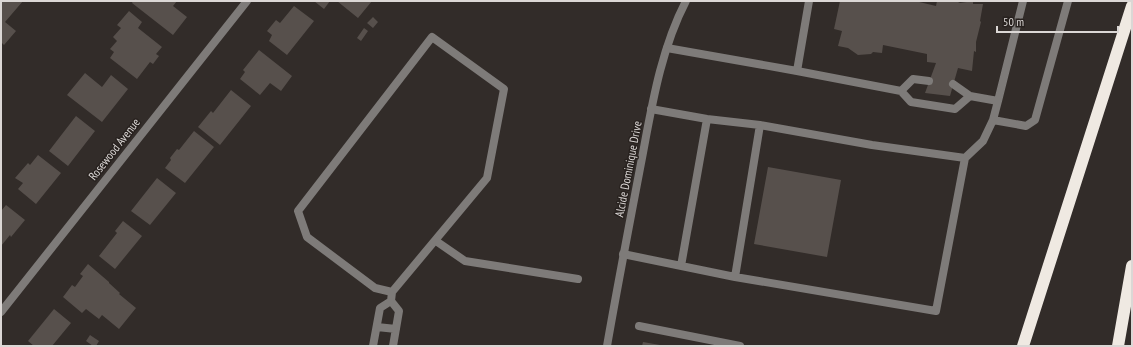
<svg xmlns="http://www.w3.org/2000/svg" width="1133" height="347" font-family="'PT Sans Narrow',sans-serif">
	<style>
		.building { fill: #57504c }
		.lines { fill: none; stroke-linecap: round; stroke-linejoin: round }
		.lane { stroke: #7e7b79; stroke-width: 8 }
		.street { stroke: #7e7b79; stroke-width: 8 }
		.highway { stroke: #efe9e2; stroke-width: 12 }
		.labels { text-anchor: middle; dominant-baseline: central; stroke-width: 3; stroke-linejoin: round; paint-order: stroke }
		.street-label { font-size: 12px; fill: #dbd7d5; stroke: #28221f }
	</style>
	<rect width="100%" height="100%" fill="#322c29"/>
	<!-- building -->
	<path class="building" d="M1,1H23L5,22L16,31L4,45L1,42Z
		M133,1H177L173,6L187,17L173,35L132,3Z
		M314,1H330L324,9Z
		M337,1H372L358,18Z
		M840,1H915L936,6L937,1H956L960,3L973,1V4H983L980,21L981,22L976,42V52L974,51L972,71L958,68L950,96L925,93L936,63L927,62V54L883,45L882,53L873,52L871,54L858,55L848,48L838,46L842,31L834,29Z
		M294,6L314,21L287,55L269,41L272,35L267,31L276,20L280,23Z
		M129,11L142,22L138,28L162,47L156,54L159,56L153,64L150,62L137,79L110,58L114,52L110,49L117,41L113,37L121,28L117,25Z
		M373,17L378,22L373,28L367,23Z
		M364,28L368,31L361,41L357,38Z
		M259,50L292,76L281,91L270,83L260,95L240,79L245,72L243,70Z
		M85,73L102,87L111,75L128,89L102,122L67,95Z
		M231,90L251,106L220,145L198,127L211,111L213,113Z
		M76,116L95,131L68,166L49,151Z
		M194,131L214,147L185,183L165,168L171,160L170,158L177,149L179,150Z
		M38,155L61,173L36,204L18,189L23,183L15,178L28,163L30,165Z
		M768,167L841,180L827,257L754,244Z
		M157,178L176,193L150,225L131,211Z
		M6,205L25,220L11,237L10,235L1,246V211Z
		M123,221L142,236L115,269L99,256L117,233L115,231Z
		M88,264L109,282V283L120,293L119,294L136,308L119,329L102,315L99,319L86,309L82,313L63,297L72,285L75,287L83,276L80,274Z
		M54,309L71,323L52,346H34L28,341Z
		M90,335L99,341L96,346H93L86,341Z
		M643,342L660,345V346H642Z"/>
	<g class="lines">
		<!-- lane -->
		<path class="lane" d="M797,71L809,1
			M953,84L970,96
			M901,91L913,79L929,81
			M998,101L1023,1
			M651,109L707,119L760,125L872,145L965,158
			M993,120L1026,126L1035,120L1068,1
			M623,254L735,277L936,311L965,158L983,141L993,120L998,101L970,96L955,109L911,102L901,91L797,71L667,48
			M681,266L707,119
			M735,277L760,125
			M639,326L740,346"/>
		<!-- street -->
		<path class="street" d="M436,241L465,261L578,279
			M391,301L392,292L487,178L504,89L432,37L298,211L307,237L375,288L392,292
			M1,312L247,1
			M377,327L396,329
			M373,346L380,308L391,301L399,311L393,346
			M607,346C618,283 630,221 642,158C652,105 661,49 686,1"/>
		<!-- highway -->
		<path class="highway" d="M1023,346L1132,6
			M1118,346L1132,266"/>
	</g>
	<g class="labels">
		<!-- street labels -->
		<g class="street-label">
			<text transform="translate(114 149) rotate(-52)">Rosewood Avenue</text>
			<text transform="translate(628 169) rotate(-79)">Alcide Dominique Drive</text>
		</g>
	</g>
	<!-- border -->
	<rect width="1133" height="347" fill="none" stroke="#dbd7d5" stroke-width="4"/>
	<!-- scale -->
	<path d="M997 26v6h121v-6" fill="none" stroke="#dbd7d5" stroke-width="2"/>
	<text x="1003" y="26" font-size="12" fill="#dbd7d5" stroke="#28221f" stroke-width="3" paint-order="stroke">50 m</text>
</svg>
